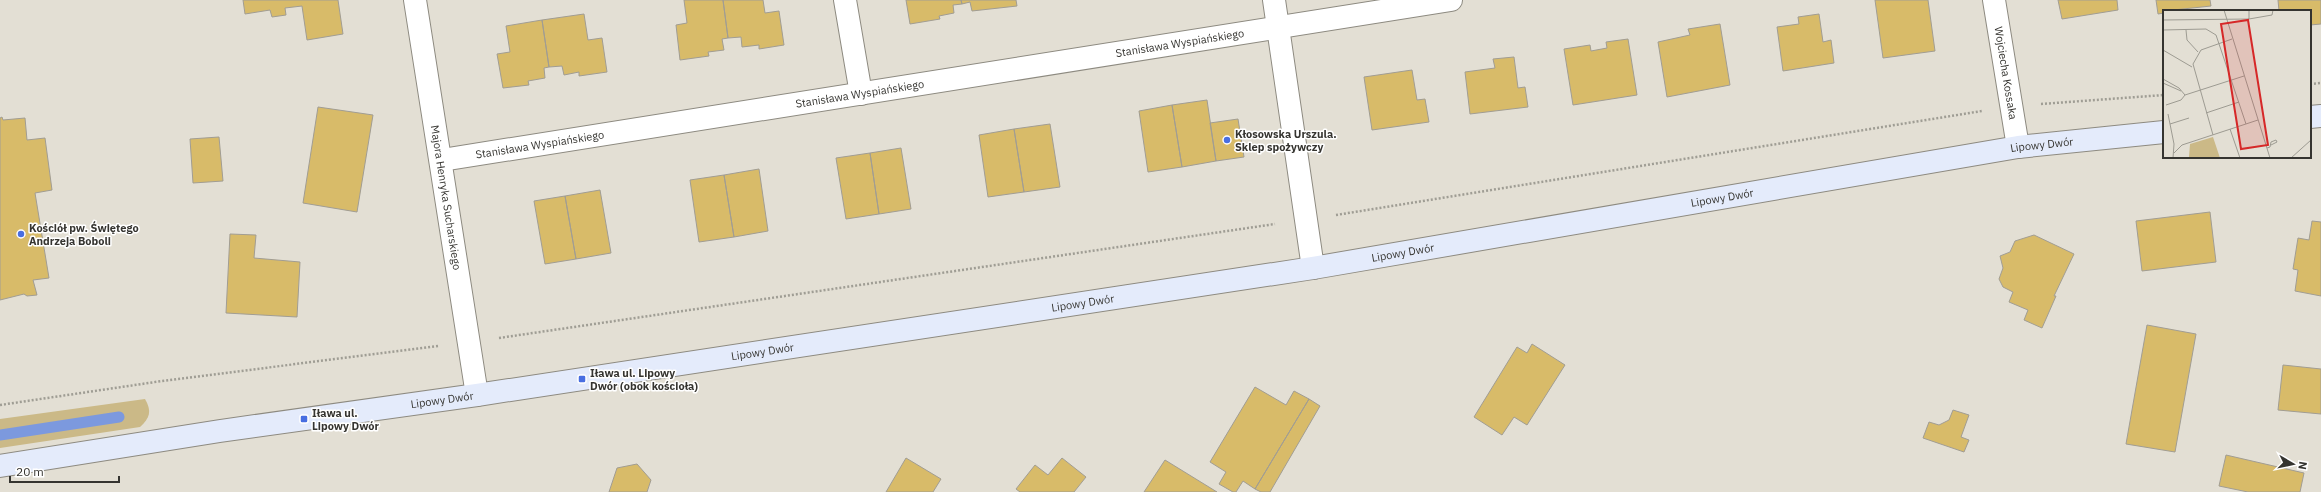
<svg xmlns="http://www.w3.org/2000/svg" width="2321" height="492" font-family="'IBM Plex Sans',sans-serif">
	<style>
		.green { fill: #cbb987 }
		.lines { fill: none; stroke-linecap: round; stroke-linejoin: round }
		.stream { stroke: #7c99de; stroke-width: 11 }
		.building { fill: #d8bb69; stroke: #a19d93 }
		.street-casing { stroke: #8d8a80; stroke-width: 24 }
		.secondary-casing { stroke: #8d8a80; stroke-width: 24 }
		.path { stroke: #9f9d94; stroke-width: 2.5; stroke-dasharray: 2 2; stroke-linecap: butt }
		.street { stroke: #fff; stroke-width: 22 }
		.secondary { stroke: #e4ebfb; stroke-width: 22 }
		.poi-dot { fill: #486ee1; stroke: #fff; stroke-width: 1.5 }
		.labels { text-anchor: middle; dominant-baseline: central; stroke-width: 3; stroke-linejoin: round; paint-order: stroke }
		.street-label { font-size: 11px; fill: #353430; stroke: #fff }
		.poi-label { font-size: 11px; font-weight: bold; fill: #353430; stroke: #fff; text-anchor: start }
		.inset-road { fill: none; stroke: #9d9b92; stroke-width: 1 }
		.view { fill: #d62828; fill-opacity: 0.15; stroke: #d62828; stroke-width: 2 }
		.inset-edge { fill: none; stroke: #353430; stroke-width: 2 }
	</style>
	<rect width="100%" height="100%" fill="#e3dfd4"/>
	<!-- green -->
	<path class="green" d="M145,399C152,411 150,418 140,427L0,448V419Z"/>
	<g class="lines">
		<!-- stream -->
		<path class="stream" d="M0,435L119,417"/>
	</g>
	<!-- building -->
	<path class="building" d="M243,0H338L343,34L307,40L302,6L285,8L286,15L272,17L270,10L245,14Z
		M684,0H723L728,38L722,39L724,50L708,52L709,56L680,60L676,25L687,23Z
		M723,0H763L765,13L779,11L784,45L759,49V45L742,47L741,37L728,38Z
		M906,0H961L962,4L953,5L954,13L939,16L940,19L910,24Z
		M961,0H1016L1017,6L972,11L970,2L962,4Z
		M1875,0H1928L1935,51L1883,58Z
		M2058,0H2117L2118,10L2062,19Z
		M2156,0H2210L2211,6L2164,11V13L2158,14Z
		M2278,0H2321V24L2310,25V11H2279Z
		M584,14L588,40L602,38L607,72L579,76V72L564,75L562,66L549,67L542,20Z
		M1819,14L1823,42L1831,40L1834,63L1783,71L1777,27L1799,24L1798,17Z
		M542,20L549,67L544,68L545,78L528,81L529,85L503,88L497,54L510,52L506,26Z
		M1720,24L1730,85L1667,97L1658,42L1690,35L1688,29Z
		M1628,39L1637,95L1573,105L1564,49L1590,45L1591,51L1607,48L1606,42Z
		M1514,57L1518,88L1525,87L1528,107L1470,114L1465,72L1495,68L1493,59Z
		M1412,70L1417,100L1425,99L1429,122L1372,130L1364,77Z
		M1207,100L1216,161L1182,167L1172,105Z
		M1172,105L1182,167L1148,172L1139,111Z
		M318,107L373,115L357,212L303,203Z
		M2,117L3,120L25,118L27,140L45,138L52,190L35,193L49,278L33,280L37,295L27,296L24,294L0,300V118Z
		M1238,119L1244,157L1216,161L1210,123Z
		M1050,124L1060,187L1024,192L1014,129Z
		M1014,129L1024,192L988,197L979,135Z
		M219,137L223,181L193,183L190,139Z
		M901,148L911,209L879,214L870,153Z
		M870,153L879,214L846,219L836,158Z
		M759,169L768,231L734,237L724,175Z
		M724,175L734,237L699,242L690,180Z
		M600,190L611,253L576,259L565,196Z
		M565,196L576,259L545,264L534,201Z
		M2210,212L2216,262L2142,271L2136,221Z
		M2312,221L2321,222V296L2295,291L2298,270L2293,269L2298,238L2309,240Z
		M230,234L256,235L254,258L300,262L297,317L226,313Z
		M2034,235L2074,254L2054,296H2056L2042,328L2024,320L2028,310L2009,302L2013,292L2003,287L1999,279L2003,268L2000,256L2010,252L2015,241Z
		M2147,325L2196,334L2175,452L2126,444Z
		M1532,344L1565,365L1527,425L1514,417L1502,435L1474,417L1517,347L1527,353Z
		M2283,365L2321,369V414L2278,410Z
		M1255,387L1286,405L1294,391L1309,399L1255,489L1243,481L1236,492H1233L1219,484L1226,472L1210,462Z
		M1309,399L1320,406L1270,492H1261L1255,489Z
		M1953,410L1969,415L1961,437L1969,440L1964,452L1923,438L1929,422L1939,425L1949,420Z
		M2226,455L2304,473L2300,492H2248L2219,486Z
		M906,458L941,479L933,492H886Z
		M1062,458L1086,477L1074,492H1020L1016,489L1035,465L1048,475Z
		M1165,460L1217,492H1144Z
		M637,464L651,480L647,492H609L617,468Z"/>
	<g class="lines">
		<defs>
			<g id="street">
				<path id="s1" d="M415,0L477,395"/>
				<path d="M845,0L861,94"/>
				<path d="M1274,0L1313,268"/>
				<path id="s2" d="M1994,0L2018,147"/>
				<path id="s3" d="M442,160L1451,0"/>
			</g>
			<g id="secondary">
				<path d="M2310,117L2321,116"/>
				<path id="s4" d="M0,466L220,431L477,395L1313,268L2018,147L2164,132"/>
			</g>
		</defs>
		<!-- street casing -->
		<use href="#street" class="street-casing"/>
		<!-- secondary casing -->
		<use href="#secondary" class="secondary-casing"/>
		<!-- path -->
		<path class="path" d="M2310,84L2321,83
			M2041,104L2164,95
			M1336,215L1982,111
			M499,338L1275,224
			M0,405L162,381L438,346"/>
		<!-- street -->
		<use href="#street" class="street"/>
		<!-- secondary -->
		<use href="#secondary" class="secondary"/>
	</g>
	<!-- markers -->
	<g class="poi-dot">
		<circle cx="1227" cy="140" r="4"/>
		<circle cx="21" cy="234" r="4"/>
		<rect x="578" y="375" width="8" height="8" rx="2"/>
		<rect x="300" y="415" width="8" height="8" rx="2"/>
	</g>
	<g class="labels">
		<!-- street labels -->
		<g class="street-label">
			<text stroke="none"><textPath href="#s3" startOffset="747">Stanisława Wyspiańskiego</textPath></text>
			<text stroke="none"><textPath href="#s2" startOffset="74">Wojciecha Kossaka</textPath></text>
			<text stroke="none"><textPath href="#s3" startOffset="423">Stanisława Wyspiańskiego</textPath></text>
			<text stroke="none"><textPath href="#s3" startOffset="99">Stanisława Wyspiańskiego</textPath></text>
			<text stroke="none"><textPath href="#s4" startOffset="2067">Lipowy Dwór</textPath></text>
			<text stroke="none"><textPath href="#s1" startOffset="200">Majora Henryka Sucharskiego</textPath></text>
			<text stroke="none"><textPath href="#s4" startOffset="1743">Lipowy Dwór</textPath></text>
			<text stroke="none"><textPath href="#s4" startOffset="1419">Lipowy Dwór</textPath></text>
			<text stroke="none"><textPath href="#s4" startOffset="1095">Lipowy Dwór</textPath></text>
			<text stroke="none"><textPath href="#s4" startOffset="771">Lipowy Dwór</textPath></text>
			<text stroke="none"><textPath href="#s4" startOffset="447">Lipowy Dwór</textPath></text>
		</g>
		<!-- poi labels -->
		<g class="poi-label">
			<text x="1235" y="134">Kłosowska Urszula.<tspan x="1235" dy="13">Sklep spożywczy</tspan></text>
			<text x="29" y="228">Kościół pw. Świętego<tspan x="29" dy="13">Andrzeja Boboli</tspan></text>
			<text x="590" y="373">Iława ul. Lipowy<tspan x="590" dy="13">Dwór (obok kościoła)</tspan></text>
			<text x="312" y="413">Iława ul.<tspan x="312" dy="13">Lipowy Dwór</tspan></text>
		</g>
	</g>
	<!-- overview -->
	<g transform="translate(2163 10)">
		<rect width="148" height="148" fill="#e3dfd4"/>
		<path d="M50,127L57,148L26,147L27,134Z" fill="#cbb987"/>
		<path class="inset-road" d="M61,0L107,148M86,9L109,5L110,0M0,10L86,9V0M0,20L43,19L53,25L83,114M23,20L24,30L35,42M0,40L29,57M0,69L16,78L22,85M0,73L18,81M3,95L18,90L22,85L81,66M43,103L76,92M5,104L11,134L10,148M7,114L26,108M67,119L77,148M50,125L30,54L38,40L69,29M104,138L107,137L108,132L113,130L114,132L108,135M11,143L19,135L95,110M128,148L148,130"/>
		<path class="view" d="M85,10L105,135L78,139L58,14Z"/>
		<rect width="148" height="148" class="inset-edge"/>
	</g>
	<!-- north arrow -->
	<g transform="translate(2293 464) rotate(99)" stroke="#ffffff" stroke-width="3" paint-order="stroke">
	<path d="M0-3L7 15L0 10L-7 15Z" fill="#353430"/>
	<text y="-6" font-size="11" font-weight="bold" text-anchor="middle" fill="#353430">N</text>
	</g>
	<!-- scale -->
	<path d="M10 476v6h109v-6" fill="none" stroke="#353430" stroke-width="2"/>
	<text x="16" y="476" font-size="12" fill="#353430" stroke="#ffffff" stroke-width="3" paint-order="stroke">20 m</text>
</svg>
